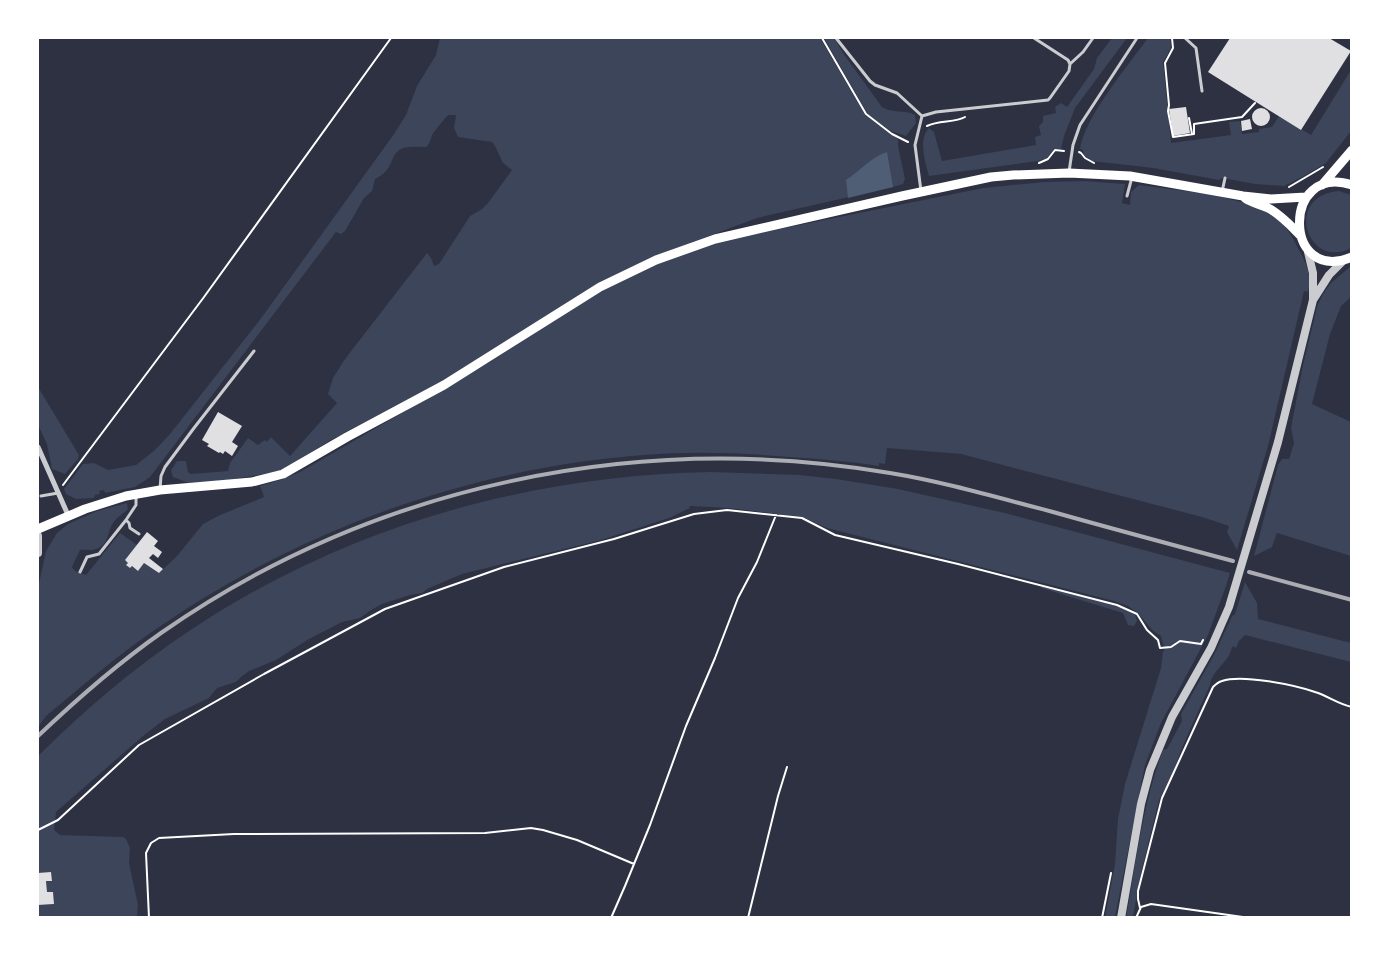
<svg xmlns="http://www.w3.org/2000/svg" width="1389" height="955" font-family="Lato,sans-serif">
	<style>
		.green { fill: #3c4559 }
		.water { fill: #4f5d75 }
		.building { fill: #e0e0e3 }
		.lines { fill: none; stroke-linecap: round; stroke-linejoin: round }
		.path { stroke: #fff; stroke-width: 2 }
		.service { stroke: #caccd0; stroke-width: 3 }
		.minor { stroke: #caccd0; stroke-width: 5 }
		.tertiary { stroke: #caccd0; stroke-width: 8 }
		.secondary { stroke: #fff; stroke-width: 9 }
		.rail { stroke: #abadb3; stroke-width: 4 }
	</style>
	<rect width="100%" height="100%" fill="#2d3142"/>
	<!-- green -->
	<path class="green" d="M440,38H820L866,116L898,139V146L905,179L903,184L893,187L757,218L650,258L593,286L441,382L329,441L281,471L229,480L189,483L173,477L171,470L177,461H186L188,472L191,474L228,471L230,463L248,438L258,445L265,440L267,442L271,437L290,456L337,403L328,394L333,378L345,359L427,253L431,258L434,266L439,264L470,216L482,209L488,203L512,170L503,163L495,146L492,142L458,137L454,128L456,115H448C443,120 439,126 434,132C430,137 431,143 426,147C418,147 408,146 401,149C389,155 395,170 375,179L372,191L364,198L345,231L341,234L336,232L150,477L135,487L105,493L104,490L99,491L100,494L95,495L94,498L76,499L66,494L64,489L83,464L94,463L108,470L136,465L155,450L170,434L262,317L394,134L406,115L417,86L436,55Z
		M824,38H834L845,56L882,107C892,114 905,109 915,115L916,123L906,136L891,131L868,115Z
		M1112,38H1127L1075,108L1064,136L1061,149H1054L1047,158L1038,161L929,176C925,162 918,139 929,128L934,132L942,161L1036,145L1035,137L1041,135L1039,126L1043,122V116L1056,113L1055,107L1061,103L1067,107L1094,69L1097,58Z
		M1148,38H1170L1171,48L1163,62L1171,143L1231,135L1229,122L1240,121L1242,134L1259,132V129L1272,127L1279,116L1311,135L1351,70V131L1326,163L1302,177L1284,186L1255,184L1222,178L1219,180L1153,168L1092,161L1084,155L1083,150L1080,149C1084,118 1129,64 1148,38Z
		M1085,181L1125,184L1122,203L1130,205L1131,192L1139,185C1180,191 1242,194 1275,218C1287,226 1294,240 1300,252C1307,265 1312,276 1308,292L1304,291L1268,446L1237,550L1227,532L1229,526L1202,517L961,454L887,448L885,464L879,463V466C849,461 819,459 789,457C741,453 692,451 644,455C468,468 293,532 149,634C113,659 80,688 46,716L38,727V588L46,551L57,533L68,524L97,511L127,503L128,509C123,514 117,517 113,523C107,532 109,545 96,549C91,551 85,549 80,550L72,567L75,571L86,575L120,533L137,545L125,560L128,563L126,565L130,568L132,566L138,571L144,563L159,573L177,556L203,524L218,516L264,497L260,486L283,479L300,472L490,362L554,320L609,287L628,277L691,249L739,237L983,188L1044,182Z
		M1339,191L1351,195V248C1308,271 1282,196 1339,191Z
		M1351,266V297L1341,306L1330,334L1312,404L1351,422V556L1277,533L1272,547L1254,556L1278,465L1282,459H1289L1294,443L1291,428L1303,365L1317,307L1323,294L1331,283Z
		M38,387L79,455L78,459L65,474L52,469L47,444L38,425Z
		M710,472L800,475L836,479L898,489L1005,513L1230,573L1226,586L1208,635L1161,723L1145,765L1115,917H1105L1115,864L1118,819L1125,784L1161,668L1163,651H1165L1161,636L1152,630L1138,613L1128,606L1114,601L827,528L802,517L729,508L689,506L690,508L669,518L601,540L462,574L427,589L422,593L410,595L382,604L371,610L360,618L342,622L309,639L276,660L249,671L241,677L236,682L217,688L209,698L165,719L143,736L56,812L54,830L60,835L123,837L126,839L130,848L129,863L138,905L137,917H38V905L54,904L53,892H47L46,881H52L51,873H38V756C84,710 135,667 189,631C345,527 524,476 710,472Z
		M1245,582L1257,603L1258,619L1351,643V662L1245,635L1239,641L1236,648L1233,646C1231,649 1230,654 1228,657C1222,666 1211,674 1210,685L1181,750L1174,771L1159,800L1141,873L1133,917L1126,918C1136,861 1143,803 1163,750L1167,749L1182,721L1181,714L1215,653L1232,616L1235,614Z
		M1041,586L1121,607L1135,615L1137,621L1134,626L1128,625L1123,613L1041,588Z"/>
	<!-- water -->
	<path class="water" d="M887,152L893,187L848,198L846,180C860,171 871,157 887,152Z"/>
	<!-- building -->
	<path class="building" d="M1230,38H1329L1351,51L1301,130L1208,72Z
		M1186,107L1190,133L1173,136L1169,109Z
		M1252 117a9 9 0 1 1 18 0a9 9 0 1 1-18 0Z
		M1250,119L1252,129L1242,131L1241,121Z
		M218,412L242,426L232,442L238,446L232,456L225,451L223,454L220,452L219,453L207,446L209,444L202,440Z
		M147,532L158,541L154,546L162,552L158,558L153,554L149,558L163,569L159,573L144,563L138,571L132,566L130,568L126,565L128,563L125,560Z
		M51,872L52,881H46L47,892H53L54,904L38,905V873Z"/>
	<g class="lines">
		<!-- path -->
		<path class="path" d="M822,38L866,114L892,134L908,142
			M1172,38L1173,48L1165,63L1169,105L1168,111L1173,137L1194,134V124L1242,117L1255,103
			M1189,118L1192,134
			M927,126C939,120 955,123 965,117
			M1079,152L1081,153L1085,158L1094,163
			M1039,163L1048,159L1055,150L1064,151
			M1289,187L1323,167
			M63,485L204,297L391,38
			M38,830L58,820L139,745L264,674L385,609L504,567L614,539L694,514L727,510L802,518L835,535L958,564L1117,605L1137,614L1147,630L1158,640L1160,648L1171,647L1180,641L1201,644L1203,640
			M1140,908L1138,899V891L1162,798L1213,687C1216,684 1218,682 1222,681C1242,674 1295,685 1315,692C1328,696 1338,704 1352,707
			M149,918L146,853L151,843L159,838L234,834L485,833L531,828L543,830L577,840L634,864
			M611,918L625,886L650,825L686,726L715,658L738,598L757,562L776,515
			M748,918L778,796L787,767
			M1102,918L1111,873
			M1136,918L1141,907L1151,904L1250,918"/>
		<!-- service -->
		<path class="service" d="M836,38L870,81L875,85L897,93L922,116
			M1185,38L1196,48L1202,91
			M1070,64L1083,52L1093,38
			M1069,172L1073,145L1080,125L1137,38
			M921,191L915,145L922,116L936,112L1048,100L1050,98L1069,71L1070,64L1068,60L1034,38
			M1222,192L1225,178
			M1127,196L1132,177
			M160,489L161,476L165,467L194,428L254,351
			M136,495V505L126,520L129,523L130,528L139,534
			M41,496L58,493
			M80,572L87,557L99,554L126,520"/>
		<!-- minor -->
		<path class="minor" d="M38,447L68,515"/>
		<!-- tertiary -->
		<path class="tertiary" d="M1313,300L1329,275L1343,261
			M38,536V553
			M1121,918L1141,804L1150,770L1172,717L1211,648L1229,607L1278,442L1313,300V273L1308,252"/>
		<!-- secondary -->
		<path class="secondary" d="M1322,185L1352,150
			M1352,185C1281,162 1283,286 1352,257
			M1245,198C1252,203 1260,204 1268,208C1280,214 1290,225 1300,235
			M38,529L85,509L126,496L160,490L252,482L283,474L347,437L444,385L600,287L656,260L715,239L902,196L991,177L1013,175L1069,173L1130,176L1243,196L1271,199L1306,197"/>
		<!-- rail -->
		<path class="rail" d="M1249,572L1352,600
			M38,736C77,699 117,664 161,633C373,485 636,430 890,473C945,482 999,498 1053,512C1113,529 1173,545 1233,561"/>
	</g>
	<!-- border -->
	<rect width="1389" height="955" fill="none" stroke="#ffffff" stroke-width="78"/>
</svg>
